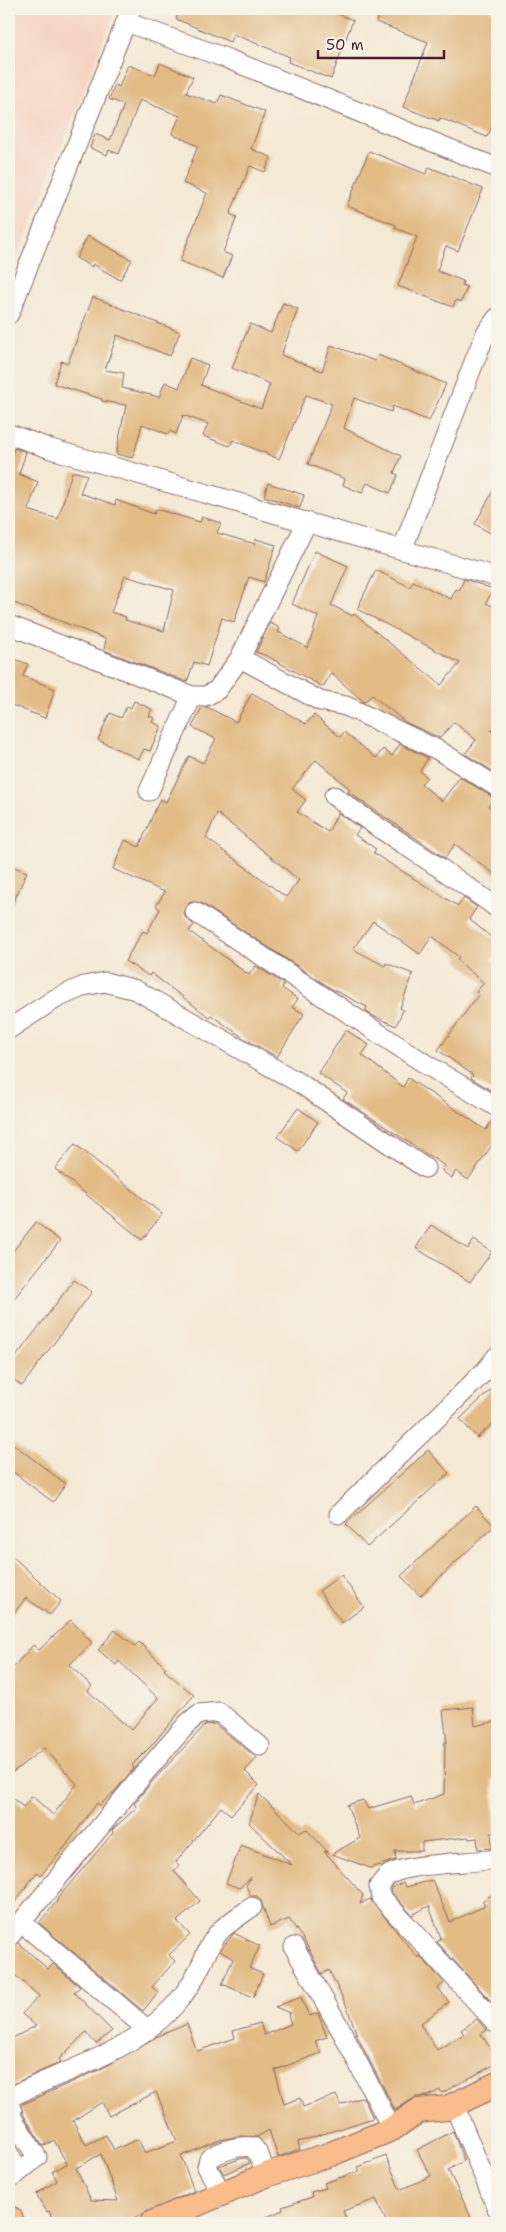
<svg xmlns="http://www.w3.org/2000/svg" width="506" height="2232" font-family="'Shantell Sans',sans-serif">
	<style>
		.built { fill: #f5d3c1 }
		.building { fill: #e2bb85; fill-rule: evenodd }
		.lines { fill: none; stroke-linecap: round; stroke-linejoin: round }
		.minor-casing { stroke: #866666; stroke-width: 21 }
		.major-casing { stroke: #866666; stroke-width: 26 }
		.highway-casing { stroke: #866666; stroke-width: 30 }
		.minor { stroke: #fff; stroke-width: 19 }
		.major { stroke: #f9bc8a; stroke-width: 24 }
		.highway { stroke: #f9bc8a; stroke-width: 28 }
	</style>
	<rect width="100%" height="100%" fill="#f7f3e8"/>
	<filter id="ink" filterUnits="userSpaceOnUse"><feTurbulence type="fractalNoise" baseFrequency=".02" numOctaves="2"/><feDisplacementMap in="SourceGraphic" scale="10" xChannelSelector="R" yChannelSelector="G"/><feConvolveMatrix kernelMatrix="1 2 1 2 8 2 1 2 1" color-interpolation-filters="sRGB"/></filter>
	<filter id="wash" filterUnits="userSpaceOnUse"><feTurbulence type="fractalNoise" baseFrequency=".0096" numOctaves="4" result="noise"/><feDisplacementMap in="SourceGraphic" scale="20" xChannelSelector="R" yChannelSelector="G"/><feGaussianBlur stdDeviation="1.12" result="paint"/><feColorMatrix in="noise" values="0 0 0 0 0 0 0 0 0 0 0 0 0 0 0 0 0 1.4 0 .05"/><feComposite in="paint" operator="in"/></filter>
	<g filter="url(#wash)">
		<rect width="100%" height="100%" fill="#f4e9d4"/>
		<!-- built -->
		<path class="built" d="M9,9H116L9,279Z"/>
		<g id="blocks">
			<!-- building -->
			<path class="building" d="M180,9H325L353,20L331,79L288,62L290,57L233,34L230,42L176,19Z
				M381,9H487L497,13V117L487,137L440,118L439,121L403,107L428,42L376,22Z
				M160,63L193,77L186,93L217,104L221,95L265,112L251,149L271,157L265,172L250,166L230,214L237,217L223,252L232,256L223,278L180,261L207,193L183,183L198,146L172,134L180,116L140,100L119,154L109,150L107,155L90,148L95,134L110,140L124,105L109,99L115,85L119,87L128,65L155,75Z
				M369,151L426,174L429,167L483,189L458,251L446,246L437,271L463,281L462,285L467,287L461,302L456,300L453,307L398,286L417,237L395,228L396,225L347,206Z
				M88,236L132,260L120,280L93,264L92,267L76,258Z
				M93,297L180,332L170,356L117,335L105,370L124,373L122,388L159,397L165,382L179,388L190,358L208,365L201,385L261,409L270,384L232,368L250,324L271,333L283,303L298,309L281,355L322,371L331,345L375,361L378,355L446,384L429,421L393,406L391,412L354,398L344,428L401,456L394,473L398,475L390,493L367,483L362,493L343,485L345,479L308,464L332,404L306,395L279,459L233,440L230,446L203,436L208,424L183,415L176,434L170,431L168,434L142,424L133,458L116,454L126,405L102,401V399L54,384L61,361L68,363Z
				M14,448L26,452L19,474L38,482L28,510L58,519L72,472H77L87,475L80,493L115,505L116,500L154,514L156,509L200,522L202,517L221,523L217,533L255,544L256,539L276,545L264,582L249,577L234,622L222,618L207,666L194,662L187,682L104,650L106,639L9,601V464ZM125,576L174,590L164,631L125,620L126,617L111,612Z
				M268,483L304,495L300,508L264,496Z
				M497,484V537L475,524Z
				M315,551L348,566L331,605L353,616L354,614L441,685L460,663L357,609L376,570L410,587L413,581L451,599L456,589L459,591L464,579L493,589L486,603L497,608V723L491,731L497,736V774L465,754L476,740L454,722L440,738L405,722L372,695L364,702L331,673L323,687L267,656L256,652L270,623L280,628L278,632L308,648L318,616L292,604Z
				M9,657L28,664L23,676L55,689L45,718L9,704Z
				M252,693L306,724L314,715L340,737L344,732L376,758L383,749L392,756L400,744L428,758L420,771L427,777L421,784L442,801L460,777L494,798L488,806L497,813V876L455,844L445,858L348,792L350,789L316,760L292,789L306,800L297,812L328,832L338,813L360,828L355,835L376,849L373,853L458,906L464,898L477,907L469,919L497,942V953L491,961L497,965V1094L471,1078L473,1075L438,1050L479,994L476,992L484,983L457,960L459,957L432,936L420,954L373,921L353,949L385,966L386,963L413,974L400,1008L403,1010L396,1026L375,1017L365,1011L367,1007L332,989L201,903L190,902L184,912L185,917L194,925L189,931L249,975L256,966L284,984L282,988L298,999L292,1007L304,1014L277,1057L245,1039L211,1015L209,1017L151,973L149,976L125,961L143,931L147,933L160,909L156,906L165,892L113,869L125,840L139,847L160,799L166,802L189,756L203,763L216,739L192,727L202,707H207L236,722ZM217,813L299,880L286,897L206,838Z
				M134,701L152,709L149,716L154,718L152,722L161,726L150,751L144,749L139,759L98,740L110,713L121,718L127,706L131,708Z
				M9,865L27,872L9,912Z
				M346,1030L369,1045L362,1055L403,1087L408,1078L486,1130L494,1117L497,1118V1138L468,1180L456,1171L452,1178L442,1171L445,1166L343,1099L347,1093L318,1073Z
				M298,1108L318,1122L298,1151L277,1137Z
				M75,1144L162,1214L142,1240L55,1169Z
				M36,1222L60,1241L9,1305V1256Z
				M431,1225L468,1249L474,1240L492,1252L470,1282L416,1248Z
				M74,1280L92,1292L22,1386L9,1376V1366Z
				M497,1384V1419L477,1438L460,1419Z
				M9,1441L66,1484L53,1502L9,1469Z
				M428,1450L449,1473L367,1547L346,1524Z
				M476,1506L494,1526L420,1596L401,1576Z
				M9,1553L61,1601L50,1615L26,1598L9,1619Z
				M341,1575L364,1607L342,1623L319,1591Z
				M71,1620L92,1643L69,1665L92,1686L88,1691L131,1730L158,1698L119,1661L116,1665L98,1650L115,1630L135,1646L139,1642L166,1668L164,1670L194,1695L151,1746L132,1765L134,1768L116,1790L100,1805L97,1803L65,1847L41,1875L37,1872L9,1910V1794L23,1807L32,1796L53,1815L77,1784L44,1748L9,1775V1672L33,1645L39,1650Z
				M473,1707L475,1726L497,1721V1778L492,1779L495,1833H491L492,1848L478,1849L477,1838L469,1839L468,1837L422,1842V1851H395L396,1860L370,1868L332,1854L360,1838L347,1805L363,1800L368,1809L411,1796L414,1805L444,1794L445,1742L447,1743L443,1710Z
				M215,1724L257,1758L245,1771L259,1785L231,1815L221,1807L176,1862L179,1865L174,1871L200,1901L177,1921L190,1935L169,1955L175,1961L152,1987L158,1992L143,2011L39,1923L58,1900L57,1899L113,1833L112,1830L137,1807L134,1804L151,1783L205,1725Z
				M259,1794L300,1833L306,1829L329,1853L324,1851L363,1895L360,1904L370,1899L418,1958L420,1956L444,1983L438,1988L449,2002L420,2024L437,2050L464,2034L461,2030L477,2019L487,2030L481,2034L497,2059V2063L442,2093L440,2090L427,2096L416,2097L395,2110L358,2038L347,2007L329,1970L322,1974L305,1942L289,1919L270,1927L261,1901L257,1896H251L246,1886L251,1877L239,1888L226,1883L241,1845L292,1865L249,1823Z
				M432,1880L450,1922L485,1906L482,1901L497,1891V2008L437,1942L441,1939L429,1906L412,1915L391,1892L392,1888L403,1882L406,1887Z
				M234,1933L260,1946L249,1968L263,1974L253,1997L222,1984L233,1959L220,1951Z
				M18,1943L48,1969L53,1964L80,1987L74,1992L112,2031L96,2044L86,2032L59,2059L61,2062L9,2086V2040L36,2026L22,2014L39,1996L9,1970V1948Z
				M301,1997L309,2016L318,2013L327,2037L315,2041L321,2053L275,2070L284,2104L300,2098L303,2107L336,2095L341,2105L363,2097L373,2118L298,2142L300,2149L278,2157L269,2130L257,2137L240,2136L220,2140L181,2156L194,2191L122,2223H54L49,2211L47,2212L36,2194L57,2181L52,2171L67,2164L54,2140L43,2146L23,2114L21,2105L101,2069L156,2037L187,2024L197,2051L235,2038L233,2031L260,2023L264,2035L291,2024L288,2014L290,2013L275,2007ZM156,2092L177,2141L145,2153L138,2139L114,2150L106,2135L86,2145L73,2121L102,2102L109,2116ZM101,2154L118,2201L91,2200L76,2168Z
				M453,2131L464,2161L448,2170L474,2223H387L376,2199L343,2211L348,2223H252L283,2210L282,2207L312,2197L311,2192L326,2188L324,2183L360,2171L358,2167L386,2156L400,2190L431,2176L417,2150Z
				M243,2158H247L250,2163L224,2174L219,2166Z"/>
		</g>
	</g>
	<g filter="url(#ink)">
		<use href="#blocks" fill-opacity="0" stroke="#866666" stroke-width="1"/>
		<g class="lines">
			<defs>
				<path id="minor" d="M126,22L228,59L497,168
					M9,314L131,9
					M9,434L51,449L497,577
					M402,550L476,357L486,333L497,318
					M9,625L192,696H206L217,690L240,658L307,522
					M240,658L320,701L346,706L438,750L497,787
					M149,791L192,696
					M334,796C387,836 444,868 497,908
					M195,912L427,1065L497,1107
					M9,1029L55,999L84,986L105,982L136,990L301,1084L425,1168
					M339,1514L485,1371L497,1356
					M497,1859C472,1863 407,1863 389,1875C385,1877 382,1883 379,1886L381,1897L497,2024
					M21,1922L148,2030
					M9,1937L147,1770L188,1723L199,1714L219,1712L260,1746
					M294,1947L342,2032L392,2129
					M9,2098C63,2070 131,2053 174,2006C185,1994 194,1980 201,1965C207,1953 211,1939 222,1929C231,1921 242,1914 252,1907
					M454,2105L497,2208
					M9,2112L12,2111L11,2116L37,2157L9,2180
					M9,2154L19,2171
					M222,2194L207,2167L209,2159C219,2151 240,2145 253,2147L259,2155L266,2175"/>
				<path id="major" d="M152,2223L266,2175L331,2154L392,2129L418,2111L447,2108L497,2084"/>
				<path id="highway" d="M9,2220L10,2223"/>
			</defs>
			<!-- minor casing -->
			<use href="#minor" class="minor-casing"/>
			<!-- major casing -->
			<use href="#major" class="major-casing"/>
			<!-- highway casing -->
			<use href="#highway" class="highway-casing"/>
			<!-- minor -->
			<use href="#minor" class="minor"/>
			<!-- major -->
			<use href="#major" class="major"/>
			<!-- highway -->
			<use href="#highway" class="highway"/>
		</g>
	</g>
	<!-- margin -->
	<rect width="506" height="2232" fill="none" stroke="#f7f3e8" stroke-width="30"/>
	<!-- scale -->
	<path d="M318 50v8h126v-8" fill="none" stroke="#4a1f2b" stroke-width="2.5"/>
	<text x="326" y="50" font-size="15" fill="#4a1f2b" stroke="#f7f3e8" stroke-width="4" paint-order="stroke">50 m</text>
</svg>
